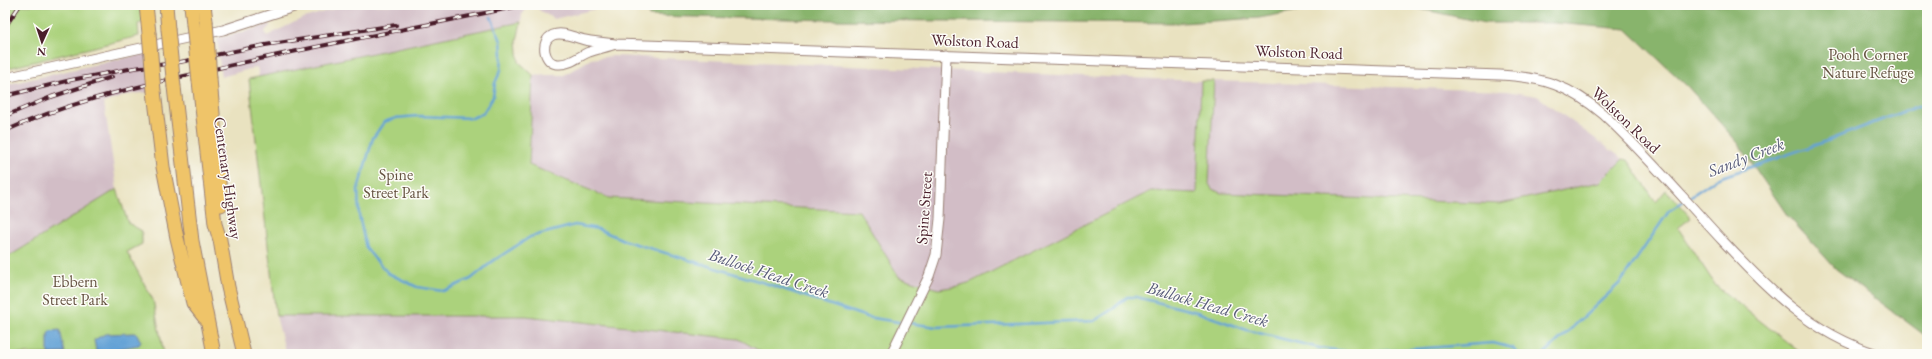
<svg xmlns="http://www.w3.org/2000/svg" width="1932" height="359" font-family="'EB Garamond',serif">
	<style>
		.industrial { fill: #d2bdc6 }
		.green { fill: #abd27c; stroke: #7a7854 }
		.forest { fill: #88b46c; stroke: #696a4c }
		.water { fill: #64a2d6; stroke: #576080 }
		.lines { fill: none; stroke-linecap: round; stroke-linejoin: round }
		.stream { stroke: #64a2d6; stroke-width: 2.5 }
		.minor-casing { stroke: #9a8076; stroke-width: 11 }
		.highway-casing { stroke: #9a8076; stroke-width: 15 }
		.minor { stroke: #fff; stroke-width: 9 }
		.highway { stroke: #efc469; stroke-width: 13 }
		.rail-casing { stroke: #4a1f2b; stroke-width: 4 }
		.rail { stroke: #fdfcf7; stroke-width: 2.5; stroke-dasharray: 8; stroke-linecap: butt }
		.highway-bridge-casing { stroke: #9a8076; stroke-width: 15; stroke-linecap: butt }
		.highway-bridge { stroke: #efc469; stroke-width: 13 }
		.labels { text-anchor: middle; dominant-baseline: central; stroke-width: 3; stroke-linejoin: round; paint-order: stroke }
		.street-label { font-size: 16px; fill: #4a1f2b; stroke: #fdfcf7 }
		.park-label { font-size: 16px; fill: #675543; stroke: #fdfcf7 }
		.water-label { font-size: 17px; font-style: italic; fill: #565a78; stroke: #fdfcf7 }
	</style>
	<rect width="100%" height="100%" fill="#fdfcf7"/>
	<filter id="ink" filterUnits="userSpaceOnUse"><feTurbulence type="fractalNoise" baseFrequency=".025" numOctaves="2"/><feDisplacementMap in="SourceGraphic" scale="8" xChannelSelector="R" yChannelSelector="G"/><feConvolveMatrix kernelMatrix="1 2 1 2 8 2 1 2 1" color-interpolation-filters="sRGB"/></filter>
	<filter id="wash" filterUnits="userSpaceOnUse"><feTurbulence type="fractalNoise" baseFrequency=".012" numOctaves="4" result="noise"/><feDisplacementMap in="SourceGraphic" scale="16" xChannelSelector="R" yChannelSelector="G"/><feGaussianBlur stdDeviation="0.9" result="paint"/><feColorMatrix in="noise" values="0 0 0 0 0 0 0 0 0 0 0 0 0 0 0 0 0 1.4 0 .05"/><feComposite in="paint" operator="in"/></filter>
	<g filter="url(#wash)">
		<rect width="100%" height="100%" fill="#e9e2c0"/>
		<!-- industrial -->
		<path class="industrial" d="M346,5H526L527,8L522,14L521,22L259,77L257,67L221,77L217,38L240,33L270,24V26L265,31L267,36L301,19Z
			M536,5H612L554,19L539,10Z
			M146,53L149,92L127,95L104,103L117,189L5,259V85Z
			M613,56L1201,81L1197,193L1150,191L970,282L958,286L939,289L899,277L859,211L609,198L529,165L533,75H564L591,59Z
			M1214,81L1506,91L1537,96L1623,159L1600,182L1500,204L1221,193L1212,189L1209,184Z
			M276,316H526L739,339L765,354H286Z"/>
		<!-- green -->
		<path class="green" d="M5,5H141L144,22L138,24L139,36L5,69Z
			M521,22L517,41L519,62L533,75L529,165L609,198L859,211L899,277L939,289L958,286L971,282L1151,191L1197,193L1201,81H1214L1209,184L1212,189L1221,193L1500,204L1600,182L1623,159L1628,160L1656,202L1666,190L1691,218L1678,228L1716,286L1802,354H765L739,339L526,316H276L249,79Z
			M117,189L128,223L142,231V244L127,252L153,300L164,354H5V259Z"/>
		<!-- forest -->
		<path class="forest" d="M645,5H1330L1259,18L1182,23L832,20L649,16Z
			M1368,5H1927V337L1836,269L1787,215L1738,143L1688,87L1626,29L1554,23H1485L1411,7Z"/>
		<!-- water -->
		<path class="water" d="M60,330L65,353L48,354V334L50,331Z
			M134,333L137,334L141,342L139,345L100,352L96,351L94,340L105,334Z"/>
		<g class="lines">
			<!-- stream -->
			<path class="stream" d="M491,17L501,41L502,54L501,70L495,83L493,97L483,113L472,118L417,116L396,118L384,122L373,138L358,189L359,215L366,248L374,258L388,273L417,287L443,291L471,279L493,261L530,237L575,225L598,229L626,241L765,283L867,317L904,323
				M909,323L937,327L1094,321L1113,309L1127,297H1136L1197,312L1247,330L1319,348L1359,353L1493,343L1513,348L1517,354
				M1544,354L1621,282L1669,211L1716,179L1824,142L1923,104L1927,105"/>
		</g>
	</g>
	<g filter="url(#ink)">
		<g class="lines">
			<defs>
				<path id="minor" d="M616,44C607,47 598,49 589,52C579,56 570,65 558,64C544,64 539,41 553,35C563,31 575,38 585,40C595,42 606,43 616,44L1500,75C1543,77 1570,86 1603,114C1645,153 1683,198 1722,240C1768,289 1810,333 1877,354
					M5,78L223,30L300,5
					M891,354L929,276L936,255L940,219L946,55"/>
				<path id="highway" d="M146,5L149,33
					M166,5L168,29
					M191,5L193,24
					M204,5L206,21
					M210,79L221,205
					M199,81L215,224L220,240L228,287L244,354
					M174,87L192,241L214,354
					M154,91L163,167L177,238L193,303L204,317"/>
			</defs>
			<!-- minor casing -->
			<use href="#minor" class="minor-casing"/>
			<!-- highway casing -->
			<use href="#highway" class="highway-casing"/>
			<!-- minor -->
			<use href="#minor" class="minor"/>
			<!-- highway -->
			<use href="#highway" class="highway"/>
			<defs>
				<path id="rail" d="M5,15L10,5
					M5,27L20,5
					M5,96L71,80L134,68L175,63L265,45L396,25
					M5,116L51,97L112,77
					M5,131C73,100 138,87 210,70C314,46 419,27 524,5"/>
			</defs>
			<!-- rail casing -->
			<use href="#rail" class="rail-casing"/>
			<!-- rail -->
			<use href="#rail" class="rail"/>
			<defs>
				<path id="highway-bridge" d="M206,21L210,79
					M193,24L199,81
					M168,29L174,87
					M149,33L154,91"/>
			</defs>
			<!-- highway-bridge casing -->
			<use href="#highway-bridge" class="highway-bridge-casing"/>
			<!-- highway-bridge -->
			<use href="#highway-bridge" class="highway-bridge"/>
		</g>
	</g>
	<g class="labels">
		<!-- street labels -->
		<g class="street-label">
			<text transform="translate(975 41) rotate(2)">Wolston Road</text>
			<text transform="translate(1299 52) rotate(2)">Wolston Road</text>
			<text transform="translate(1626 120) rotate(44)">Wolston Road</text>
			<text transform="translate(228 178) rotate(82)">Centenary Highway</text>
			<text transform="translate(924 208) rotate(-86)">Spine Street</text>
		</g>
		<!-- park labels -->
		<g class="park-label">
			<text x="1868" y="54">Pooh Corner<tspan x="1868" dy="18">Nature Refuge</tspan></text>
			<text x="396" y="174">Spine<tspan x="396" dy="18">Street Park</tspan></text>
			<text x="75" y="281">Ebbern<tspan x="75" dy="18">Street Park</tspan></text>
		</g>
		<!-- water labels -->
		<g class="water-label">
			<text transform="translate(1746 157) rotate(-21)">Sandy Creek</text>
			<text transform="translate(769 273) rotate(18)">Bullock Head Creek</text>
			<text transform="translate(1208 304) rotate(16)">Bullock Head Creek</text>
		</g>
	</g>
	<!-- margin -->
	<rect width="1932" height="359" fill="none" stroke="#fdfcf7" stroke-width="20"/>
	<!-- north arrow -->
	<g transform="translate(42 42) rotate(183)" stroke="#fdfcf7" stroke-width="3" paint-order="stroke">
	<path d="M0-3L7 15L0 10L-7 15Z" fill="#4a1f2b"/>
	<text y="-6" font-size="11" font-weight="bold" text-anchor="middle" fill="#4a1f2b">N</text>
	</g>
</svg>
